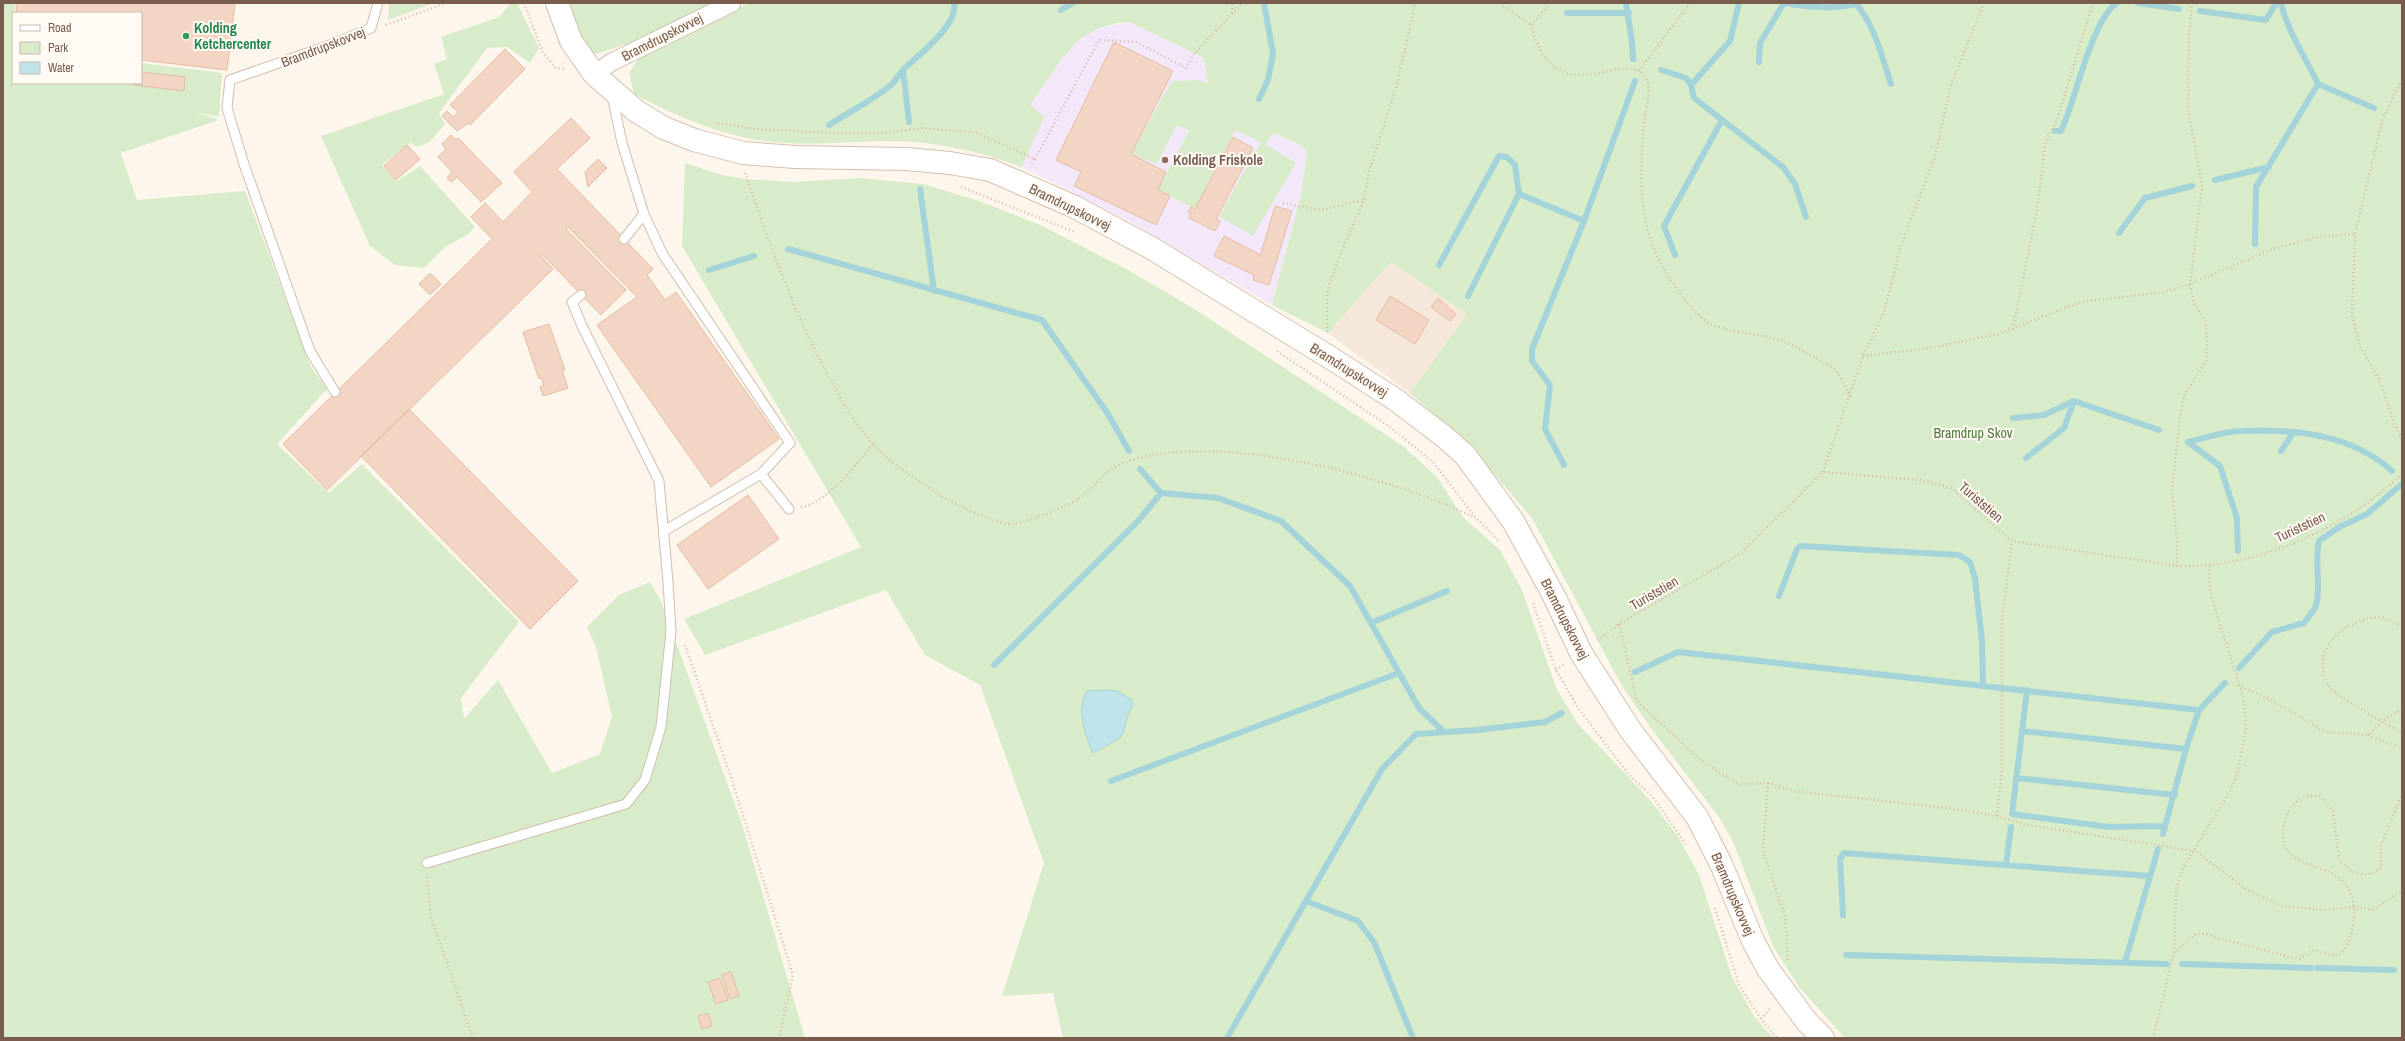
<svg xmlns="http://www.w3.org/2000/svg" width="2405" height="1041" font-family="'Archivo Narrow',sans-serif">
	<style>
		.residential { fill: #f5e8da }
		.education { fill: #f3e8fa }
		.green { fill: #d8ecc9 }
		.water { fill: #bfe3e8; stroke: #a5d3da }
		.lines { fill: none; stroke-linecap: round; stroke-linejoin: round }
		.stream { stroke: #a5d3da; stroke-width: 6 }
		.building { fill: #f3d5c3; stroke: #e6bba3 }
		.lane-casing { stroke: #d1beb0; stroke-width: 11 }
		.street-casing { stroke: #d1beb0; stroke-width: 19 }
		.secondary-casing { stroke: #d6c0b0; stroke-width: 24 }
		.path { stroke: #d9b8a5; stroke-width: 2.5; stroke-dasharray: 1 3; stroke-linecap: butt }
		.lane { stroke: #fff; stroke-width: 9 }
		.street { stroke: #fff; stroke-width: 17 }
		.secondary { stroke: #fff; stroke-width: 22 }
		.leisure-dot { fill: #2e9e5b; stroke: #fffaf3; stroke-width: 1.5 }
		.education-dot { fill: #8d6e63; stroke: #fffaf3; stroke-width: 1.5 }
		.labels { text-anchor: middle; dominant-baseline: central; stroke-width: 4; stroke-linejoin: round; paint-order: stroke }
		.leisure-label { font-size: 14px; font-weight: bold; fill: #27864d; stroke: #fffaf3; text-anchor: start }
		.street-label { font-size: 14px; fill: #7a5c4d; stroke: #fffaf3 }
		.education-label { font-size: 14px; font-weight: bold; fill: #785e54; stroke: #fffaf3; text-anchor: start }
		.park-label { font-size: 14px; fill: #537a41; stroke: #fffaf3 }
	</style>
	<rect width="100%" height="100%" fill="#fdf6ec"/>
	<!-- residential -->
	<path class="residential" d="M1391,262L1467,314L1410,393L1328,333Z"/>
	<!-- education -->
	<path class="education" d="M1129,22L1204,58L1211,106L1302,146L1307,152L1301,195L1272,305L1127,220L1022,167L1027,153L1030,105L1064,56L1080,39L1099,28Z"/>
	<!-- green -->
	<path class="green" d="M3,3H16L15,13H13V83H141V63L222,73L219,117L196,112L219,120L121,153L137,200L245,191L311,367L327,389L277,444L329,493L362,464L519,622L461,698L464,719L498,680L552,773L600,754L612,717L596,647L587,627L619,595L650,582L661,601L742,824L805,1038H3Z
		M389,3H434L388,20Z
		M511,3H517L539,48L530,63L507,47L487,48L439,113L445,124L430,142L416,147L411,142L382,165L397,181L420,166L475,227L467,235L445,247L424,268L395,265L370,246L321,136L444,94L434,64L447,59L441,37L499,17Z
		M566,3H713L627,44L595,54L584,44Z
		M750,3H2402V1038H1845L1799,987L1773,946L1734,844L1719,817L1650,727L1622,686L1532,518L1470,446L1410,393L1467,314L1391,262L1328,333L1272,305L1301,195L1307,152L1302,146L1274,133L1265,144L1296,163L1253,236L1219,216L1261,142L1235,130L1195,209L1158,190L1189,131L1177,125L1157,164L1131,154L1172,81L1199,80L1208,84L1204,58L1129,22L1117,23L1099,28L1080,39L1064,56L1030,105L1044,117L1022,167C980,152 936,141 891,141C849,141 806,147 764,141C714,133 679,117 634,94L629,73L640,56L681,34Z
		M685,163L722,175L746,179L793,182L861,178L923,184L979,201L1038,224L1130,271L1196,310L1403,446L1437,477L1463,517L1500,550L1522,590L1557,690L1578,724L1650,800L1679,838L1699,875L1732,977L1754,1016L1773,1038H1063L1053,993L1002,996L1044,863L980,685L925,655L886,590L705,655L684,619L861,547L682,246Z"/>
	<!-- water -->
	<path class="water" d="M1107,690L1117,691L1132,700L1133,705L1129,712L1123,733L1119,739L1093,753C1085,736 1076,709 1087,691Z"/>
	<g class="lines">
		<!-- stream -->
		<path class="stream" d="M1626,3L1632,42L1633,59
			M1739,3L1730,41L1691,85L1694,98L1783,167L1795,184L1806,217
			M1786,3C1805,7 1840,10 1858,3
			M2138,3L2179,9
			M2281,3C2288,33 2305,56 2318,84L2374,108
			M1856,4C1875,25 1882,58 1891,84
			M1061,10L1073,3
			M2200,11L2266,20L2276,3
			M1567,13H1629
			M1759,62L1760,43L1784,3
			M903,70L909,122
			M1661,70L1686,78L1691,85
			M1259,99L1268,80L1273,54L1264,3
			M829,125C849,112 873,100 891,85C896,81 899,73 904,69C919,55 959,24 954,3
			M2055,131H2061C2076,100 2091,20 2117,3
			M2215,180L2269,167
			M920,189L934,291
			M2119,233L2145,198L2192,186
			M2255,244L2256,187L2318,84
			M788,249L1042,320L1108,414L1129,451
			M1675,255L1664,226L1722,120
			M1439,265L1499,156L1507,157L1515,165L1519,194L1584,221
			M709,270L754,256
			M1468,296L1519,194
			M2013,418L2044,415L2074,401L2159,430
			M2188,442C2205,438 2224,431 2242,431C2296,429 2351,434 2392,471
			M2188,442L2220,466L2237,518L2238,551
			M2281,451L2293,433
			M2026,458L2064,428L2074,401
			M1564,465L1545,429L1550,385L1532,361V349L1584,221L1635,81
			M1140,469L1161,493
			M1779,596L1797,549L1800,546L1959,555L1970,562L1975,578L1982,641L1983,685
			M1371,623L1447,591
			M994,665L1138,521L1161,493L1218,498L1281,521L1350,586L1419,708L1444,732
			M2239,668L2272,632L2304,623C2307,618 2312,613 2315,608C2322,592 2314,561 2319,541L2339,527L2367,514L2402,484
			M1635,672L1678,652L2199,710
			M2027,690L2012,814L2109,827L2165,826
			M2022,731L2186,749
			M2017,778L2175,795
			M1111,781L1399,673
			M2163,834L2186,749L2199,710L2225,683
			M2006,865L2011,827
			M1306,901L1358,921L1374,942L1413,1038
			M1843,915L1840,859L1844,853L2149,876
			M1846,955L2167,964
			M2125,962L2158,849
			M2182,964L2311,968
			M2317,968L2394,970
			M1227,1038L1382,769L1416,734L1477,730L1545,722L1562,713"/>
	</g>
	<!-- building -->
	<path class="building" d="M17,3H235L227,70L141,60V13H16Z
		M1114,42L1173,71L1131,154L1166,172L1158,190L1170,196L1156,225L1074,186L1081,172L1056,160Z
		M505,49L525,69L470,125L468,123L457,131L442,116L447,111L453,117L458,112L450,105Z
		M141,72L185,77L184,91L134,85V83H141Z
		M571,118L590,138L557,169L653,269L647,275L665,300L676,292L779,439L711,487L597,325L637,297L568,227L566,229L626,290L601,315L541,253L540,255L553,269L327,490L283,444L492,239L471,217L485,203L503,222L504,221L532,192L514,172Z
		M451,135L456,140L458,138L502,183L481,202L457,177L451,182L447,178L452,172L438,157L446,149L442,144Z
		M1233,137L1253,148L1216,219L1220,221L1215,231L1189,218L1191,214L1188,212L1191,207L1195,209Z
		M407,145L420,159L396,180L384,166Z
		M598,159L607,168L588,187L585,172Z
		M1275,206L1292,211L1269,285L1253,280L1254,275L1214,256L1224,236L1259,254L1260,257Z
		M430,273L441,284L430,295L419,284Z
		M1390,296L1429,320L1415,344L1376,320Z
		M1438,298L1456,314L1450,321L1431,307Z
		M549,324L565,370H562L568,388L543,396L540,387L544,385L541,377L539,379L523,332Z
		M409,409L578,581L530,629L361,456Z
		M748,495L779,539L708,589L677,545Z
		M731,972L739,996L730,999L722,975Z
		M720,978L728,1000L716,1004L708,982Z
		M708,1013L712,1026L702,1029L698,1016Z"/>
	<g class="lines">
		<defs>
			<path id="lane" d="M612,95L622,143L644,214L624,239
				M644,214L662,253L790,443L761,474
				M335,392L310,351L244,164L227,108L230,80L333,44L371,28L378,3
				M664,531L761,474L789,509
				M427,863L626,804L645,780L661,727L671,631L668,582L659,481L582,326L572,302L581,295"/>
			<path id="street" d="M594,74L612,62L732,3"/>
			<path id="secondary" d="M557,3L571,41L594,74L636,111L664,128L694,140L743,153L795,157L906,159L950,163L990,170L1075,207L1153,249L1334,360L1396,400L1442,435L1465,455L1513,521L1554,596L1581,653L1631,731L1697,817L1721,864L1753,941L1768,969L1807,1022L1823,1038"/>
		</defs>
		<!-- lane casing -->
		<use href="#lane" class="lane-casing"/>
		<!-- street casing -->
		<use href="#street" class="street-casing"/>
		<!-- secondary casing -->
		<use href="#secondary" class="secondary-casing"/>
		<!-- path -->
		<path class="path" d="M524,3L543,53L556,68L564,69
			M1499,3L1531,25
			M1550,3L1531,25C1556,120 1627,44 1646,78C1653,91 1645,110 1644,123C1640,174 1637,224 1664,269C1675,287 1692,314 1711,324C1726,331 1741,332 1758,335C1786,340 1797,347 1821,361C1826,364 1833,367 1836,371C1842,378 1846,389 1851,397
			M1232,13V3
			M386,25L446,3
			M1639,71L1690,3
			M2402,80L2383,118L2355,234L2352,315L2360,347L2380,381L2394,423L2402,439
			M718,123L756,129L831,133H883L922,128L977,133L1035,159L1031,165
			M1035,159L1099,40L1136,42L1186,68L1193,55L1242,3
			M745,173C770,244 794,315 831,381C843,403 857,427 874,445C894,466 919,481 943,497C955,504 1001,527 1014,524C1026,522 1066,507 1077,500C1092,490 1104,470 1121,464C1209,428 1392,476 1475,518
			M961,187L1075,232
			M1283,203L1321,210L1363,200
			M2013,329L2037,209L2046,140L2056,123L2093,3
			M1327,332V292L1340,255L1364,200L1369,172L1397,85L1415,3
			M1277,351L1390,427L1433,462L1476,518L1498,540
			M1863,356L1930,348L1998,334L2081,302L2165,292L2190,284L2270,250L2317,237L2355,234
			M1823,472L1863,356L1884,312L1901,245L1935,157L1950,87L1984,3
			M801,507C826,504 857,463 873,444
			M2177,566V541L2172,490L2180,418L2184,396L2206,361L2207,345L2206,322L2194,303L2190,284L2202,185L2188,109L2189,36L2192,3
			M1533,603L1556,670L1578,708L1630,776L1652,796L1687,846
			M1619,624L1637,701L1699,759L1738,784L1768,783L1793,791L1948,808L1997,816L2022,824L2195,851L2246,889L2282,906L2322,910L2355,907L2372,910L2402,891
			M2402,626C2396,624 2386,617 2379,617C2342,620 2306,652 2331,689C2336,696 2390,726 2402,733
			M1598,640L1619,624L1740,554L1823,472L1920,480L1951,488L2012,541L2177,566C2256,569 2346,528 2402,474
			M685,645L730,774L793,975L779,1038
			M1556,670L1565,664
			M2238,685L2269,699L2326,732L2368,735L2383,721L2402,709
			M2368,735L2402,748
			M1768,783L1763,852L1785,916L1788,961
			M1997,816L2002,769V620L2012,541
			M427,877L431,917L473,1038
			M1715,908L1739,985L1761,1019L1777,1038
			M2174,953L2194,935L2201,933L2293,958L2299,959L2314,950L2333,956L2342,953C2358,928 2362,888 2331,873C2319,867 2300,864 2290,853C2272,832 2291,789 2320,797L2333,811L2339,860C2352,873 2364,881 2381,868V845L2402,794
			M1761,1019L1771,1007
			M2153,1038L2174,953L2176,889L2183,868L2229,793L2237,775L2246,728L2244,700L2215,609L2209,584V566"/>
		<!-- lane -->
		<use href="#lane" class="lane"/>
		<!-- street -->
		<use href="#street" class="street"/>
		<!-- secondary -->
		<use href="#secondary" class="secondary"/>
	</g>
	<!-- markers -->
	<circle class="leisure-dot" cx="186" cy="36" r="4"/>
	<circle class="education-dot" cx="1165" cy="160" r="4"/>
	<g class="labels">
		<!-- leisure labels -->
		<g class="leisure-label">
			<text x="194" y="28">Kolding<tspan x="194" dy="16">Ketchercenter</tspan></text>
		</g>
		<!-- street labels -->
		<g class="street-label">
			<text transform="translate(662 37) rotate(-27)">Bramdrupskovvej</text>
			<text transform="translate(323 47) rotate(-21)">Bramdrupskovvej</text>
			<text transform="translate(1070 207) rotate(26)">Bramdrupskovvej</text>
			<text transform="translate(1349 370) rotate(32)">Bramdrupskovvej</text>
			<text transform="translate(1981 502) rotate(41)">Turiststien</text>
			<text transform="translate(2300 527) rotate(-25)">Turiststien</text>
			<text transform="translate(1654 593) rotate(-30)">Turiststien</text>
			<text transform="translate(1565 619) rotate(63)">Bramdrupskovvej</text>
			<text transform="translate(1733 894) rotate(67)">Bramdrupskovvej</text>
		</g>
		<!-- education labels -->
		<g class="education-label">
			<text x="1173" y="160">Kolding Friskole</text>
		</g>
		<!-- park labels -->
		<g class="park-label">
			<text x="1973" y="433">Bramdrup Skov</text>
		</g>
	</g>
	<!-- border -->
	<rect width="2405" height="1041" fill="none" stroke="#7a5c4d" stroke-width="8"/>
	<!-- legend -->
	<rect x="12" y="12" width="130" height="72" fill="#fffaf3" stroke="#cabbb1"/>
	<rect x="20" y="25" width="20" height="6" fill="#ffffff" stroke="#cabbb1"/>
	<text x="48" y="32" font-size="12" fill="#7a5c4d">Road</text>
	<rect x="20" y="42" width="20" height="12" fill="#d8ecc9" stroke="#cabbb1"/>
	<text x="48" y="52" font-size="12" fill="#7a5c4d">Park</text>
	<rect x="20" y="62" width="20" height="12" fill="#bfe3e8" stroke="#cabbb1"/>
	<text x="48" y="72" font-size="12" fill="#7a5c4d">Water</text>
</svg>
